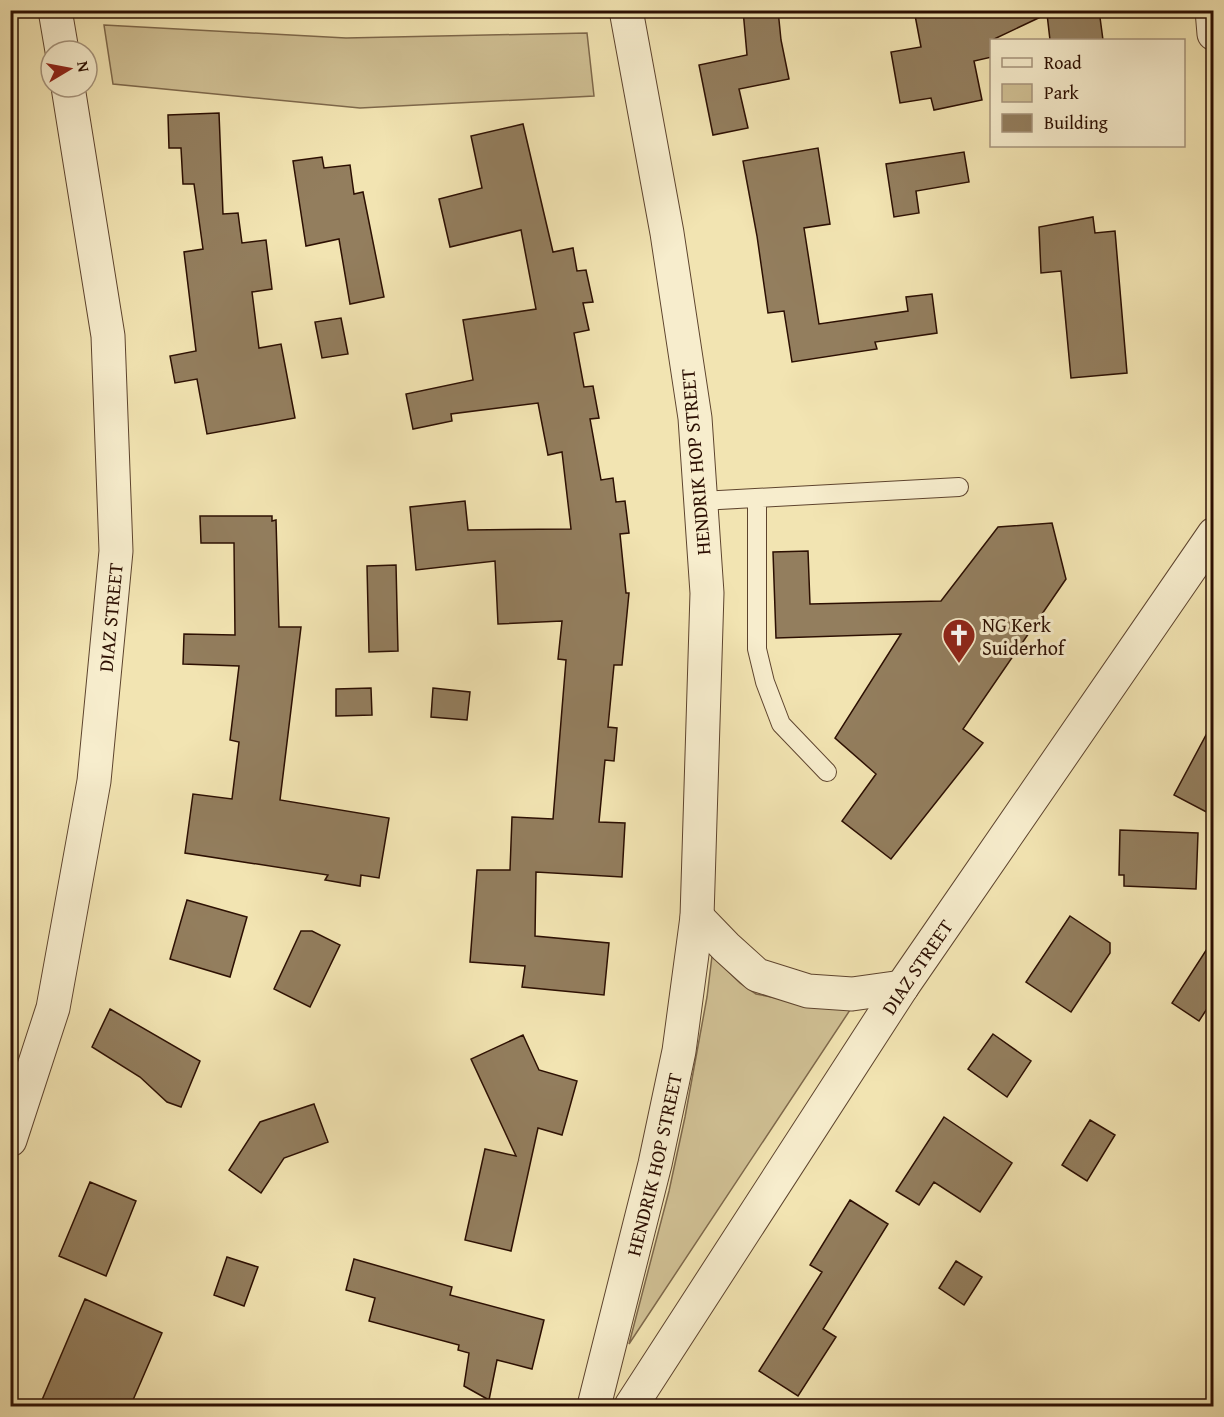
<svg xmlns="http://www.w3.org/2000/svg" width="1224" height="1417" font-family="'Gentium Book Plus',serif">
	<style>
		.green { fill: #d0c094; stroke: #7e684b; stroke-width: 1.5 }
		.building { fill: #937e5e; stroke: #2c0f02; stroke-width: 1.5 }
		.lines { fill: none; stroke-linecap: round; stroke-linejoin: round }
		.service-casing { stroke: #5e442e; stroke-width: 20 }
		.minor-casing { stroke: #5e442e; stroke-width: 35 }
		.path { stroke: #2c0f02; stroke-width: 4; stroke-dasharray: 1.5 3; stroke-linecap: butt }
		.service { stroke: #f7edcd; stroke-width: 18 }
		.minor { stroke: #f7edcd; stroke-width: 33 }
		.labels { text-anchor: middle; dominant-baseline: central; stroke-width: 6; stroke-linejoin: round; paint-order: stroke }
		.street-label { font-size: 20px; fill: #2c0f02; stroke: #f7edcd }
		.poi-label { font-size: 20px; fill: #2c0f02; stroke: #f7edcd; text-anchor: start }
	</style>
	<rect width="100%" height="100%" fill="#f2e4b2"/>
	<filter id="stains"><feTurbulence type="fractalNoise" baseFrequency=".00333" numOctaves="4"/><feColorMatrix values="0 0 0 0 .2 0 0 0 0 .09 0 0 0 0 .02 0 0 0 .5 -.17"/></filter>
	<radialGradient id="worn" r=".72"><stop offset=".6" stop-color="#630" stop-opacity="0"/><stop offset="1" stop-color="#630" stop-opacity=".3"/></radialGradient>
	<!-- green -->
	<path class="green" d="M104,25L346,38L587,33L594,96L360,108L113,84Z
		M712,956L740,983L756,994L787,1000L854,1004L629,1344L669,1191L685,1117L707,997Z"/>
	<!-- building -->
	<path class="building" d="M743,10H778L781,40L789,79L739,89L748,128L713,135L699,65L747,55Z
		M914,10H1099L1103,40H1050L1047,14L992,40V57L974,61L982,100L934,110L931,98L900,103L891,52L921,47Z
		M219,113L223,214L238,213L242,243L266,240L272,289L252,292L259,348L281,344L295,418L207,434L197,379L175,383L170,356L196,351L184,252L203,249L194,184H183L181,148H169L168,115Z
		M523,124L553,252L573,248L577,271L586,270L593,302L583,303L589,330L574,333L584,387L593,386L599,418L590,419L601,480L613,478L616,502L625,501L629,533L620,534L626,593H629L622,665H614L608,727L617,728L614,761L605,760L599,822L625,823L622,877L536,872L535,936L609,943L604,995L522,987L525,966L470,962L477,870H510L512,817L553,819L566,660L558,659L562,621L498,624L495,561L416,570L410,507L465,501L468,530L571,529L562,452L548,455L538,403L451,414L452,421L413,429L406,394L473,380L463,320L536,309L521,230L450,247L439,199L482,188L471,136Z
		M818,148L830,224L804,228L819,324L908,311L906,297L932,294L937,333L875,342L877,349L792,362L784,311L768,313L757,236L743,161Z
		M964,152L969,182L916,191L919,213L894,217L886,164Z
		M322,157L324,168L350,165L354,194L363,192L384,297L350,304L339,239L306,246L293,161Z
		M1093,217L1095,233L1115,231L1127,373L1071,378L1061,271L1041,273L1039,227Z
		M341,318L348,354L322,358L315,322Z
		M200,516H272V521L276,520L279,627H301L280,800L389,818L379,878L361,875L360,886L325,880L328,875L185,853L193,794L232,799L239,742L230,740L239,666L183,664L184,634L235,635L234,543H201Z
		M1052,523L1066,579L963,729L983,743L891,859L842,821L876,774L835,738L901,634L776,638L773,552L808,551L810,604L941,601L998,527Z
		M396,565L398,651L369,652L367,566Z
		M371,688L372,715L336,716V689Z
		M433,688L470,692L467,720L431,717Z
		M1214,720V816L1174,795Z
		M1120,830L1198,833L1196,889L1124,886V875H1119Z
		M187,900L247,917L230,977L170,959Z
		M1070,916L1110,943V953L1071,1012L1026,982Z
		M301,931H312L340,945L310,1007L274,989Z
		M1214,938V998L1199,1021L1172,1003Z
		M110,1009L200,1061L181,1107L167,1102L140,1077L92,1047Z
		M993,1034L1031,1061L1007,1097L968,1069Z
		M523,1035L539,1070L577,1081L562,1135L538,1128L511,1251L465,1240L485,1149L516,1156L471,1059Z
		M314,1104L328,1142L284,1158L261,1193L229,1170L260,1122Z
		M944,1117L1012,1163L980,1212L934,1182L919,1205L896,1191Z
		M1090,1120L1115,1135L1087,1181L1062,1165Z
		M90,1182L136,1201L106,1276L59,1256Z
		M850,1200L888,1224L823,1329L836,1337L798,1396L759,1371L822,1272L810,1265Z
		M227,1257L258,1267L244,1306L214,1295Z
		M354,1259L452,1287L450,1295L544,1320L532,1369L497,1360L489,1400L464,1386L469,1353L458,1350L459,1345L369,1321L375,1298L346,1290Z
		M956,1261L982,1277L964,1305L939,1288Z
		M85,1299L162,1333L130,1407H39Z"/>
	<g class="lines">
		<defs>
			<path id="service" d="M757,498V649L765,682L781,724L827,772
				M701,501L959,487"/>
			<g id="minor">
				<path d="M55,10L62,51"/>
				<path d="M1212,10L1214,34"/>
				<path d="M697,917L726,947L757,975L808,991L852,994L902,987"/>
				<path id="s1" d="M10,1140L53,1008L94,781L116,551L108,336L68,87"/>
				<path id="s2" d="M594,1406L655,1164L679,1051L697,917L707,593L695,418L667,233L626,10"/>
				<path id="s3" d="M631,1406L902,987L1214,534"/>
			</g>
		</defs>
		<!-- service casing -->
		<use href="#service" class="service-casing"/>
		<!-- minor casing -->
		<use href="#minor" class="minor-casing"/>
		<!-- path -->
		<path class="path" d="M1206,1406L1214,1392"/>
		<!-- service -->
		<use href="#service" class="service"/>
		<!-- minor -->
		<use href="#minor" class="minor"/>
	</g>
	<!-- icons -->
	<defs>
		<symbol id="church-pin" viewBox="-11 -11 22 30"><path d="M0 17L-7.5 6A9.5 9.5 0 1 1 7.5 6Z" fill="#8f2418" stroke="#f7edcd"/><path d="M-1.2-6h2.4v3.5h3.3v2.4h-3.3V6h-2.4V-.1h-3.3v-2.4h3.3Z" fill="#fff"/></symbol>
	</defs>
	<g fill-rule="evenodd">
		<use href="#church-pin" x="940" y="616" width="38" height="52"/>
	</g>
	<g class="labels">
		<!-- street labels -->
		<g class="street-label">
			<text transform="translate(695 462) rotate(-95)">HENDRIK HOP STREET</text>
			<text stroke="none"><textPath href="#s1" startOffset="534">DIAZ STREET</textPath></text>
			<text stroke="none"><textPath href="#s3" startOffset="524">DIAZ STREET</textPath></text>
			<text stroke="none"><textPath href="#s2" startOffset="249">HENDRIK HOP STREET</textPath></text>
		</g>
		<!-- poi labels -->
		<g class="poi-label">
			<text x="982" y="624">NG Kerk<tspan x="982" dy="23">Suiderhof</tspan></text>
		</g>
	</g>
	<!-- margin -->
	<rect width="1224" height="1417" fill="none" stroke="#f2e4b2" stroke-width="36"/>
	<rect x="12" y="12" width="1200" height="1393" fill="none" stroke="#2c0f02" stroke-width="3"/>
	<rect x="18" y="18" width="1188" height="1381" fill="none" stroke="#2c0f02" stroke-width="1.5"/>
	<!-- legend -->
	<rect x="990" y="39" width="195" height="108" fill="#f7edcd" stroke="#a6947c" stroke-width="1.5"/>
	<rect x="1002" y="58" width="30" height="9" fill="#f7edcd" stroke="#a6947c" stroke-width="1.5"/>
	<text x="1044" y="69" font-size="18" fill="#2c0f02">Road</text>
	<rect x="1002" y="84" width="30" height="18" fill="#d0c094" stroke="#a6947c" stroke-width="1.5"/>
	<text x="1044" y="99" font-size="18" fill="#2c0f02">Park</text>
	<rect x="1002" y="114" width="30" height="18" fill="#937e5e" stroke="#a6947c" stroke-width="1.5"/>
	<text x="1044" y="129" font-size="18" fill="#2c0f02">Building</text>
	<!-- north arrow -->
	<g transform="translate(69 69) rotate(80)"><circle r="28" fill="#f7edcd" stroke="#a6947c" stroke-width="1.5"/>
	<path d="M0-4.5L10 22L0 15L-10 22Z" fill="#8f2418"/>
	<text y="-9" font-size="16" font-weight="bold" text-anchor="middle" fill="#2c0f02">N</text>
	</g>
	<rect width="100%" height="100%" filter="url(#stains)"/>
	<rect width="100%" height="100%" fill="url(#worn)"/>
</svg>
